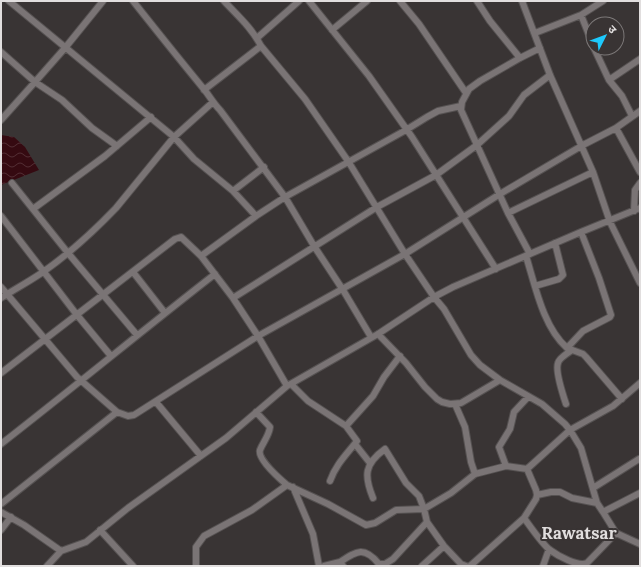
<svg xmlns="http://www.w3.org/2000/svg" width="641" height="567" font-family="Lora,'Noto Sans Devanagari',serif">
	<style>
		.water { fill: url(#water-waves) }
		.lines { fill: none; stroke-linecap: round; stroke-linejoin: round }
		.minor-casing { stroke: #565252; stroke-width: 8 }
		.minor { stroke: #7a7475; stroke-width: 6 }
		.labels { text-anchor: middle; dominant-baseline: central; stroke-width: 4; stroke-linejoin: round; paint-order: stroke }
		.district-label { font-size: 17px; font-weight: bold; fill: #e1dede; stroke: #393434 }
	</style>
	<defs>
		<pattern id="water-waves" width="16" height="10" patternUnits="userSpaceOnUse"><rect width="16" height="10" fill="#350a11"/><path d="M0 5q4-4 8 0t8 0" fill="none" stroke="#522d33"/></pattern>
	</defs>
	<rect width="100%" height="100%" fill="#393434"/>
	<!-- water -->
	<path class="water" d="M1,135L14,137L25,147L39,170L1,185Z"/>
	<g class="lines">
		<defs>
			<path id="minor" d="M9,1L174,137L194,159L233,191L264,167
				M133,1C156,30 179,59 203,88C209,95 213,103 220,110L285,197L314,246L343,290L371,337
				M224,1C237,15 252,28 261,46L305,99L348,161L405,254L434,297L444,309L471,355L480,365L500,380L542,404L565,424L570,430L581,448L597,503L603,512L616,533L640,544
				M309,1L369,76L412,137L496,269
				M400,1L419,24L466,93
				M477,1L490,21L520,58
				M522,1L550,75L593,172L610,222L640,283
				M581,15L593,45
				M332,30L367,1
				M535,33L581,15L603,1
				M257,38L299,1
				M594,48L609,80L622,96L632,116
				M1,52L35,82L65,48L103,1
				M609,80L640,59
				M204,90L261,46
				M1,120L35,82L62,100L92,128L117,146
				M616,128L640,172
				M12,183L68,253L137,335
				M233,191L256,216
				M33,209L105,156L151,117
				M634,211L635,190L640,183
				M508,213L593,172
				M1,216L77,315L111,356
				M530,254L508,213L461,110L462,102L469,89L480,81L520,58L540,48
				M201,256L256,216L285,197L406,130L427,117L438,111L461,106
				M526,256C535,285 543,327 567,348L583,331L610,317L611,315L599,278L581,232
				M133,272L165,313
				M535,286L559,279L563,275L555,243
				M1,287L77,377L117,412L128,416L134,415L258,336L405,254L500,194L583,145L616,128L640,111
				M1,298C15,289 30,281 43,272C70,253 94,231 116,208L174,137L213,102
				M233,298L377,207L436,175L477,145L509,116L524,95L550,75
				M378,334L406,363L425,387L437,399L442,402L450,404L461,403L500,380
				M567,348L583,354L586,357L622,399
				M1,373L175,239L181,237L201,256L233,298L258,336L287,386
				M291,384L308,401L346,426L373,396L384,377L400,356
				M156,402L201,456
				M455,404L465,427L471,462L475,474
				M566,404C563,395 555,371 558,363C559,358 568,353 572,350
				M1,444C73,388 143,330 215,274
				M355,444L370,463
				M506,466L499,447L510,429L514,412L528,397
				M527,469L570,430L613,406L640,383
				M330,481C336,464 347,454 357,441L346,426
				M287,485L328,504L366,525L375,523L396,510L424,509L451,493L475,474L506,466L527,469L536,490L537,495L551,492H560L572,498L597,503
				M293,487L313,534L319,566
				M593,488L639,459
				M373,498C364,476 364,464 385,449L406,483L419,496L424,509L427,522L444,546L461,564L466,566
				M1,504L117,412
				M1,512L24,525L61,551
				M603,512L640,493
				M524,518C530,526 542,544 550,550C558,556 578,567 587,563L616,533
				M1,530L11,517
				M100,530L133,566
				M340,562C357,551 364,546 379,564H385L393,559L427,522
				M47,566L61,551L86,542L128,508L226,438L287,386L378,334L434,297L453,287L581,232L640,208
				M196,566V547L204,536L252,510L287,485C280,479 257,459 260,450C263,442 269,436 270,427L256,412
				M324,566L340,562L343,566
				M422,566L444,546
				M470,566L524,518L536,499L537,495
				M543,566L549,549"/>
		</defs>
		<!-- minor casing -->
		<use href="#minor" class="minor-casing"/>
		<!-- minor -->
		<use href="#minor" class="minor"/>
	</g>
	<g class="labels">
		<!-- district labels -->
		<g class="district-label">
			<text x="579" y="533">Rawatsar</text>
		</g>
	</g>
	<!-- border -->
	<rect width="641" height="567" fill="none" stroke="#e1dede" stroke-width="4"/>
	<!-- north arrow -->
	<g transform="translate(605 36) rotate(48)"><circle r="19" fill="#393434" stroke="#7c7878"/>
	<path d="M0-3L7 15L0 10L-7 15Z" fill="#1dc9fc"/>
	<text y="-6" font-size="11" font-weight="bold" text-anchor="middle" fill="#e1dede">उ</text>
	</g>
</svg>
